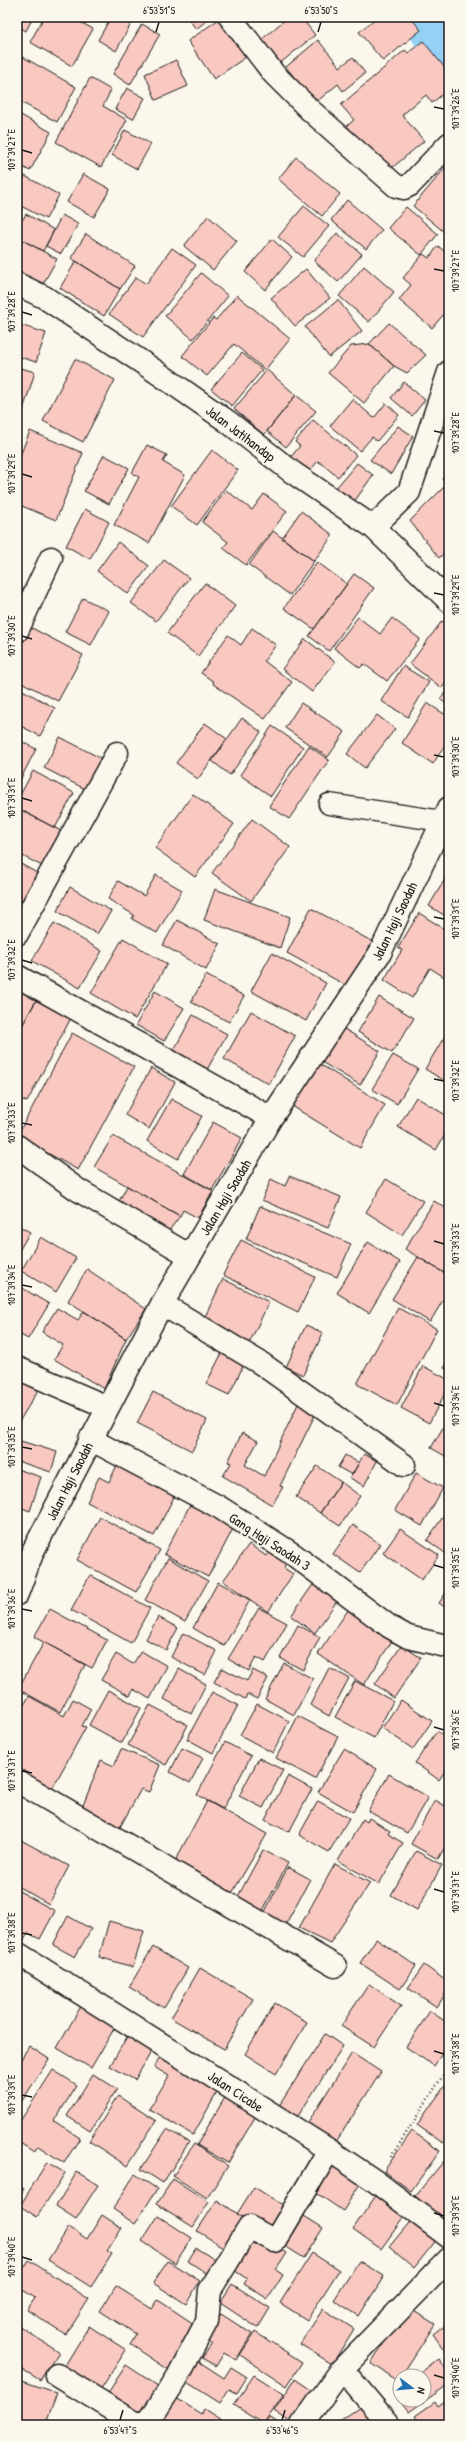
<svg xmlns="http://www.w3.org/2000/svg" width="466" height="2442" font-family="'Patrick Hand',sans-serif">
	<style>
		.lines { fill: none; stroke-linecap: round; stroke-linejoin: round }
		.river { stroke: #95d0f5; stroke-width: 61 }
		.building { fill: #f9c9c1; stroke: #1c1c1c }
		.lane-casing { stroke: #1c1c1c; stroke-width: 23 }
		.street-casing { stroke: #1c1c1c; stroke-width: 25 }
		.secondary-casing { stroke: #1c1c1c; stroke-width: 25 }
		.path { stroke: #1c1c1c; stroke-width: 2.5; stroke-dasharray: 1 3; stroke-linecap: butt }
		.lane { stroke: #fbf7ec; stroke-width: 20 }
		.street { stroke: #fbf7ec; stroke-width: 22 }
		.secondary { stroke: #fbf7ec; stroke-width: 22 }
		.ticks { fill: none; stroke: #1c1c1c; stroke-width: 1.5 }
		.labels { text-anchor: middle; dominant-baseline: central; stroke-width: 4; stroke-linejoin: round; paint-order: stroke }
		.street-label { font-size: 14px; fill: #1c1c1c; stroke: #fbf7ec }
		.neatline { fill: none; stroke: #1c1c1c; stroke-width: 1.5 }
		.ticks-label { font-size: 10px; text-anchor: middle; fill: #1c1c1c }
	</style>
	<rect width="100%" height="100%" fill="#fbf7ec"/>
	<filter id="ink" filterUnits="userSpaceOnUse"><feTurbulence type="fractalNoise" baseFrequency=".025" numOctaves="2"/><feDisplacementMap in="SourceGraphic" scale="8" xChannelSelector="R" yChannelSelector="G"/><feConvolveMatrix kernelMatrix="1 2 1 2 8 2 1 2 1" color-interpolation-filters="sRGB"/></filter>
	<g filter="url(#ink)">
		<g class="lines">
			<!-- river -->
			<path class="river" d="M434,17L449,43"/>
		</g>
		<!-- building -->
		<path class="building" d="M17,17H33L26,31L17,26Z
			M44,17H71L93,29L72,66L30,42Z
			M111,17H119L131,24L116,51L98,40Z
			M187,17H211L196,29Z
			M288,17H301L315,35L279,64L260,41Z
			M377,17H410L421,30L383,61L359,32Z
			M219,19L246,57L214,79L188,41Z
			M142,24L160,34L130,85L113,74Z
			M318,40L340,67L353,57L365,73L343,91L338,84L315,103L286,67Z
			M423,41L449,73V89L432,103L426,95L402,115L424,141L386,173L347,126L354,120L341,105L405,50L408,53Z
			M23,57L76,87L57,122L17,100V69Z
			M176,60L188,86L156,100L145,74Z
			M90,78L111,90L103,106L127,120L101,167L56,142Z
			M127,88L145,98L133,119L115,109Z
			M19,114L51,132L30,171L17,164V118Z
			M125,130L151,144L137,169L112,155Z
			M296,157L340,194L322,216L278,179Z
			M446,167L449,169V236L413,206Z
			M83,174L110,189L94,217L67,202Z
			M25,176L59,195L46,219L17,204V192Z
			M347,200L382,230L366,249L331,220Z
			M304,206L329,226L303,257L278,237Z
			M406,207L438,234L421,255L388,228Z
			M26,214L54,230L43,251L17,237V229Z
			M62,215L78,224L61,254L46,246Z
			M208,216L237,241L213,270L184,246Z
			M337,233L362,254L338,282L314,261Z
			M86,234L135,266L120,289L71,258Z
			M17,237L57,259L43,284L30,277L25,284L17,280Z
			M272,239L292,257L265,290L245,272Z
			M438,246L449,255V294L444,300L449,305V308L432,328L399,300L411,285L403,278L423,254L429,258Z
			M172,248L196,265L143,337L109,314L136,277L146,284Z
			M76,261L120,289L104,316L60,288Z
			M364,266L394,292L369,322L339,296Z
			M306,269L330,298L295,326L271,298Z
			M201,273L228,296L193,339L165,316Z
			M237,295L290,339L265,370L234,344L207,376L182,356L213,318L216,320Z
			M338,300L362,331L329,357L305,327Z
			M389,323L426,355L407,373L394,366L369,344Z
			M17,324L46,333L36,362L17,356Z
			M369,344L394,366L364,403L328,373L351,346Z
			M242,353L262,370L232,406L211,389Z
			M75,359L115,380L83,442L43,421Z
			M17,367L35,372L17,429Z
			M267,370L296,395L264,435L234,409Z
			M404,382L425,400L412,416L391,398Z
			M296,395L316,411L286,447L267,431Z
			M352,399L374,418L386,403L399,415L377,441L372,437L360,451L330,426Z
			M313,420L356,455L338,477L318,461L308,473L290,458L300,446L295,442Z
			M398,426L413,436L391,474L370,460Z
			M30,431L83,453L56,520L17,504V463Z
			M147,445L167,455L163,462L185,475L149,543L114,525L139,477L132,473Z
			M212,450L238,470L197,525L171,506Z
			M104,455L129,468L109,504L84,491Z
			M357,463L373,475L354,502L336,488Z
			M449,472V487L442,479Z
			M447,484L449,487V548L439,558L410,521Z
			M226,490L252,510L264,494L287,511L246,565L223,548L228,542L202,522Z
			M85,509L109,522L90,559L66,546Z
			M301,511L333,535L314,561L282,538Z
			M273,531L314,561L290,595L249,565Z
			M118,542L149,566L128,594L97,571Z
			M164,560L189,578L156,621L131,603Z
			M317,562L347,584L314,629L284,608Z
			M354,574L374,588L329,651L309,636Z
			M205,583L235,606L198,656L167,633Z
			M83,598L109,611L91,645L65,632Z
			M358,617L380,634L392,618L420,639L387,681L364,664L360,668L334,648Z
			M442,621L449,626V678L442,688L410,664Z
			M30,627L83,655L58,701L17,680V651Z
			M252,628L276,645L264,661L292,682L265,719L213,684L214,682L201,673L228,635L241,645Z
			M305,639L335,662L312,692L282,669Z
			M403,666L429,682L408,717L381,701Z
			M17,687L55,708L40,736L17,724Z
			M449,687V706L440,699Z
			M301,703L345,732L328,757L285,728Z
			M427,703L449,717V738L433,764L402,743Z
			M377,715L395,729L365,768L347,754Z
			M242,718L261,732L230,775L212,761Z
			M205,723L227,739L198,779L176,763Z
			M272,726L303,747L271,796L240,775Z
			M60,737L106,761L89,791L44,768Z
			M17,739L36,749L17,786Z
			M309,746L329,760L289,819L269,806Z
			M33,771L74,793L55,828L17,808V801Z
			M193,794L234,824L195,877L155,848Z
			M17,808L61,831L42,866L17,853Z
			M252,819L290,847L251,901L212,873Z
			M17,862L37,873L17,911Z
			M156,875L182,890L157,933L132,919L134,915L108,899L118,881L144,896Z
			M445,879L449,882V918L429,906Z
			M70,887L111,911L97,934L57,911Z
			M215,889L290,917L280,948L204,920Z
			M311,908L373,942L349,987L287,953Z
			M419,913L449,932V980L430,968L412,998L384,980L402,950L398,948Z
			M177,920L220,944L206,970L163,945Z
			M54,923L102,951L80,988L32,961Z
			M123,938L167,964L135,1019L91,993Z
			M272,953L326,983L306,1021L251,991Z
			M206,975L244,996L229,1022L191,1002Z
			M17,982L38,997L17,1035Z
			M155,991L184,1008L164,1041L136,1025Z
			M38,997L74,1012L27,1102L17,1097V1035Z
			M379,997L414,1018L392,1053L358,1032Z
			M251,1011L295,1036L269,1084L224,1059Z
			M193,1015L227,1034L204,1075L170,1057Z
			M341,1027L380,1051L360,1085L320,1061Z
			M72,1033L134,1067L78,1170L17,1136Z
			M446,1034L449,1036L448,1083L425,1069Z
			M393,1055L418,1069L397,1104L372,1089Z
			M318,1063L385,1105L360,1148L292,1106Z
			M151,1068L175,1082L149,1129L125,1115Z
			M416,1097L449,1117V1128L436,1150L398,1127Z
			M171,1099L202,1116L178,1159L147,1141Z
			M213,1122L242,1138L212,1190L184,1174Z
			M113,1136L213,1191L198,1218L183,1210L180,1216L94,1167Z
			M289,1176L341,1197L328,1228L262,1200L271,1179L285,1186Z
			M386,1179L423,1201L402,1235L366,1212Z
			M127,1186L180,1216L165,1236L115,1209Z
			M434,1201L449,1210V1276L405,1249Z
			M260,1206L351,1244L337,1277L246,1239Z
			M17,1225L30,1232L17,1254Z
			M41,1237L76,1258L56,1292L21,1271Z
			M241,1240L315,1277L298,1312L223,1275Z
			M368,1242L400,1262L369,1313L337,1293Z
			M418,1257L449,1276V1290L430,1322L392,1299Z
			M87,1269L146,1309L126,1339L68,1301Z
			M223,1279L269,1302L247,1348L201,1325Z
			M19,1286L49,1304L28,1339L17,1333V1289Z
			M57,1308L78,1320L84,1311L126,1339L104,1389L54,1359L63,1345L42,1332Z
			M398,1308L437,1329L397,1405L357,1384Z
			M306,1325L323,1333L303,1375L286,1367Z
			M224,1349L246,1360L229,1395L206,1384Z
			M449,1360V1371L444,1368Z
			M423,1366L449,1380V1386L429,1423L401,1408Z
			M17,1369L42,1384L17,1425Z
			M153,1392L207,1420L192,1451L137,1423Z
			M298,1404L316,1413L280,1486L283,1487L272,1505L223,1476L231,1463L228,1462L242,1433L258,1441L245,1465L264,1476Z
			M449,1417V1458L431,1448Z
			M17,1440L57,1452L51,1472L17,1461Z
			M364,1454L377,1461L364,1486L350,1478Z
			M345,1455L359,1463L352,1475L338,1467Z
			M120,1459L178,1489L154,1536L87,1502L99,1477L109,1482Z
			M317,1466L341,1482L320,1513L296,1497Z
			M17,1469L41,1477L30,1511L17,1506Z
			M416,1473L443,1488L422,1526L395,1510Z
			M341,1482L360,1496L340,1526L320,1513Z
			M192,1501L236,1523L208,1577L164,1554Z
			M447,1511L449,1512V1556L427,1540Z
			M100,1517L160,1550L136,1592L77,1560Z
			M353,1525L380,1544L360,1573L333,1554Z
			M400,1529L439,1555L422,1580L383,1553Z
			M249,1544L266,1556L274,1545L288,1555L284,1568L293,1574L268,1612L223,1581Z
			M168,1558L208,1581L185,1622L145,1600Z
			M90,1575L150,1608L131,1643L71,1610Z
			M319,1576L343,1592L315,1633L291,1616Z
			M218,1582L250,1600L224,1646L193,1628Z
			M449,1588V1610L439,1603Z
			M353,1603L397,1633L364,1685L318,1654Z
			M259,1608L287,1623L265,1662L256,1657L249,1671L228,1659Z
			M50,1609L107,1640L92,1668L34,1637Z
			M158,1617L178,1628L166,1650L146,1639Z
			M298,1625L320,1637L303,1670L280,1658Z
			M183,1633L217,1651L205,1675L171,1657Z
			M44,1642L85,1665L60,1712L18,1689Z
			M402,1645L421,1658L394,1698L375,1684Z
			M141,1651L167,1666L150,1699L133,1689L130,1696L101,1680L116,1654L133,1664Z
			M284,1663L313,1679L294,1715L265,1699Z
			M222,1668L247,1681L253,1670L268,1678L257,1699L247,1694L245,1699L214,1682Z
			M329,1668L349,1678L329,1716L310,1705Z
			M179,1669L206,1684L191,1714L164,1699Z
			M355,1681L393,1701L374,1738L335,1717Z
			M108,1690L141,1708L122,1743L89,1725Z
			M212,1692L238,1705L213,1753L187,1739Z
			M29,1696L64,1716L73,1699L91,1709L82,1726L86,1727L48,1796L17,1777V1718Z
			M401,1700L432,1721L413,1749L382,1728Z
			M257,1704L289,1721L273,1753L240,1735Z
			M150,1705L188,1725L166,1765L128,1745Z
			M298,1716L338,1737L315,1779L276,1758Z
			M437,1731L449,1739V1765L439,1780L415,1763Z
			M225,1742L251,1756L223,1809L197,1795Z
			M182,1748L203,1758L190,1783L170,1772Z
			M121,1749L160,1765L149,1792L141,1789L119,1829L80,1813L101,1760L114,1766Z
			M344,1749L377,1769L353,1812L318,1792Z
			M259,1758L283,1770L263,1808L239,1796Z
			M389,1774L428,1797L407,1833L368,1811Z
			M288,1776L312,1789L289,1832L265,1820Z
			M435,1800L449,1808V1840L438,1859L411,1844Z
			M207,1801L267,1834L228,1900L171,1869Z
			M318,1801L349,1818L329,1852L299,1835Z
			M369,1818L390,1831L388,1834L403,1843L379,1884L338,1861L363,1819L367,1822Z
			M17,1838L69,1866L49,1904L17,1886Z
			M263,1850L288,1863L261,1914L236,1900Z
			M416,1851L442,1865L417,1910L391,1895Z
			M335,1864L370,1883L330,1943L299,1928Z
			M288,1867L310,1879L282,1931L261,1919Z
			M19,1891L55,1911L40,1939L28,1933L18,1951L17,1894Z
			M68,1916L91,1929L75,1957L53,1945Z
			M109,1921L144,1931L133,1967L99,1957Z
			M376,1939L416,1966L400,1989L360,1963Z
			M153,1947L188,1968L164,2008L129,1987Z
			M424,1965L449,1983V1988L437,2007L408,1988Z
			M200,1968L253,1999L224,2049L171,2018Z
			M369,1984L401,2006L374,2047L341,2026Z
			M84,2001L118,2022L91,2068L57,2048Z
			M275,2003L307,2022L276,2074L245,2054Z
			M430,2011L449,2024V2043L434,2066L406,2047Z
			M131,2030L155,2045L135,2080L110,2066Z
			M325,2034L343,2046L293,2124L275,2112Z
			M29,2046L49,2059L20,2104L17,2102V2066Z
			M164,2050L222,2084L193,2135L149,2109L169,2076L154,2067Z
			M352,2053L381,2072L332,2148L303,2130Z
			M53,2070L77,2085L54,2121L80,2138L64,2163L38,2146L34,2152L17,2141V2126Z
			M93,2074L117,2089L90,2131L67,2116Z
			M449,2080V2134L443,2143L417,2125Z
			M230,2089L261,2107L228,2163L197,2145Z
			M118,2096L156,2121L127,2166L89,2141Z
			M167,2129L189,2142L163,2183L141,2169Z
			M412,2131L440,2151L411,2191L384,2171Z
			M194,2144L228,2166L207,2198L173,2176Z
			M334,2155L365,2176L343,2211L312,2190Z
			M449,2155V2222L448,2223L415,2196Z
			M47,2162L65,2173L37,2217L20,2206Z
			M77,2172L98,2185L76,2219L56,2206Z
			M135,2174L157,2189L135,2224L113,2209Z
			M173,2179L209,2202L193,2227L157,2204Z
			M17,2185L24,2189L17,2200Z
			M254,2187L289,2209L272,2236L237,2214Z
			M377,2194L406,2214L381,2249L353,2229Z
			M217,2200L247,2220L228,2250L197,2231Z
			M102,2215L122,2228L107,2251L112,2254L91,2287L48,2260L69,2227L87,2239Z
			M158,2216L192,2238L175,2263L142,2241Z
			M304,2216L323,2228L304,2258L285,2246Z
			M413,2218L438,2238L414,2268L389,2247Z
			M254,2232L287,2253L276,2270L283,2275L268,2299L244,2284L247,2279L231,2268Z
			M196,2248L217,2261L209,2275L188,2261Z
			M312,2253L339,2270L307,2320L280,2303Z
			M29,2260L89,2299L66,2335L27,2310L35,2298L17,2286V2279Z
			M168,2261L200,2281L186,2304L153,2283Z
			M359,2261L384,2276L359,2316L334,2300Z
			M232,2284L270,2308L258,2328L220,2303Z
			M116,2286L152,2309L158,2300L200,2328L172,2372L130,2344L136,2334L100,2311Z
			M407,2307L435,2324L398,2381L371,2363Z
			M323,2309L354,2329L332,2364L300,2344Z
			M221,2314L252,2334L236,2360L224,2353L216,2366L202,2358L212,2344L205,2340Z
			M449,2322V2357L433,2334Z
			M17,2325L59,2352L40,2380L20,2368L17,2373Z
			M89,2326L126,2350L97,2395L61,2372Z
			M255,2332L302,2362L287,2386L240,2355Z
			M439,2359L449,2373V2384L409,2412L393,2391L400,2386V2400H424V2376H414Z
			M198,2361L224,2378L231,2367L247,2377L237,2393L229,2389L220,2403L185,2381Z
			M126,2365L164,2390L145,2420L106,2396Z
			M254,2375L284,2394L264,2424L234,2405Z
			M295,2379L320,2396L294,2425L274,2411Z
			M21,2381L57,2393L45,2425H17V2393Z
			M170,2394L201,2414L204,2409L229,2425H162L154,2420Z
			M449,2399V2425H421L415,2416L435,2402L438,2407Z
			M369,2401L388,2425H336L335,2424Z
			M269,2417L281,2425H264Z"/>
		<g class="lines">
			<defs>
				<path id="lane" d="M329,804L442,821"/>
				<path id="street" d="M230,17L274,74L310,110L396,186L404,188L410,185L449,144
					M373,527L409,492L449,372
					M17,631L51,558
					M17,934L117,753
					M17,976L271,1118
					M17,1146L78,1190L190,1256
					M162,1304L262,1364L404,1465
					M17,1368L107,1407
					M90,1439L219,1507L294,1555L390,1627L408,1637L446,1646
					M17,1594L33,1551L162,1304L190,1256L271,1118L380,953L449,808
					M17,1781L335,1966
					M17,1953L329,2150L375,2181L449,2237
					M57,2375L137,2424L149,2421L177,2378L207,2321L210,2290L249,2227L275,2241L329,2150
					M302,2425L342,2369
					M389,2425L342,2369L449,2259"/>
				<path id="secondary" d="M17,284L44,297L155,371L227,421L292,472L373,527L449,601"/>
			</defs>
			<!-- lane casing -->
			<use href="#lane" class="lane-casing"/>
			<!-- street casing -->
			<use href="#street" class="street-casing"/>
			<!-- secondary casing -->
			<use href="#secondary" class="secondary-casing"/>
			<!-- path -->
			<path class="path" d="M391,2157L449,2066"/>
			<!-- lane -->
			<use href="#lane" class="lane"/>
			<!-- street -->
			<use href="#street" class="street"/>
			<!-- secondary -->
			<use href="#secondary" class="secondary"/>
		</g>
	</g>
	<!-- ticks -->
	<path class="ticks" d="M156,32L159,22M318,32L321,22M434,107L444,109M22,150L32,153M434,269L444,271M22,312L32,315M434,431L444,433M22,474L32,477M434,593L444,595M22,636L32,639M434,755L444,757M22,798L32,801M434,917L444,919M22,960L32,963M434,1079L444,1081M22,1123L32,1125M434,1241L444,1244M22,1285L32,1287M434,1403L444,1406M22,1447L32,1449M434,1565L444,1568M22,1609L32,1611M434,1727L444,1730M22,1771L32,1773M434,1889L444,1892M22,1933L32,1935M434,2051L444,2054M22,2095L32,2097M434,2213L444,2216M22,2257L32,2260M434,2375L444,2378M120,2420L123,2410M282,2420L285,2410"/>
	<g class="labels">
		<!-- street labels -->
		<g class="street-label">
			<text transform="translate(241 433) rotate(37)">Jalan Jatihandap</text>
			<text transform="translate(394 921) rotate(-64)">Jalan Haji Saodah</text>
			<text transform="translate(225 1197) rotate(-59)">Jalan Haji Saodah</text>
			<text transform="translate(69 1481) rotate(-63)">Jalan Haji Saodah</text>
			<text transform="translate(270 1541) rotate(33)">Gang Haji Saodah 3</text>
			<text transform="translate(236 2091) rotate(33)">Jalan Cicabe</text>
		</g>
	</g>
	<!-- margin -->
	<rect width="466" height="2442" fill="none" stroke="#fbf7ec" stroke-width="44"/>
	<!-- north arrow -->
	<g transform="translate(412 2388) rotate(106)"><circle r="19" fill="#fbf7ec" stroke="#a29f99"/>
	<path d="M0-3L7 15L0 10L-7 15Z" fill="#1f6fb2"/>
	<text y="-6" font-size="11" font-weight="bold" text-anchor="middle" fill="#1c1c1c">N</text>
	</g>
	<rect x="22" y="22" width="422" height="2398" class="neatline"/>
	<g class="ticks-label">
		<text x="159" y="14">6°53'51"S</text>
		<text x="321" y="14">6°53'50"S</text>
		<text transform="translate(455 109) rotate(-90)" y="4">107°39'26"E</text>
		<text transform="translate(11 150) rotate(-90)" y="4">107°39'27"E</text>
		<text transform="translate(455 271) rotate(-90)" y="4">107°39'27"E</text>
		<text transform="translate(11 312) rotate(-90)" y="4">107°39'28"E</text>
		<text transform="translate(455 433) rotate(-90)" y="4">107°39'28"E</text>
		<text transform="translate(11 474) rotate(-90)" y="4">107°39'29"E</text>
		<text transform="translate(455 595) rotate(-90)" y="4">107°39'29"E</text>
		<text transform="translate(11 636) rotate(-90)" y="4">107°39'30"E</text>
		<text transform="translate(455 757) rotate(-90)" y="4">107°39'30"E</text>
		<text transform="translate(11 798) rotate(-90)" y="4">107°39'31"E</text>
		<text transform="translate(455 919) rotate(-90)" y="4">107°39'31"E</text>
		<text transform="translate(11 960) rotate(-90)" y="4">107°39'32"E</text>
		<text transform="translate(455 1081) rotate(-90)" y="4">107°39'32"E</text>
		<text transform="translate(11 1123) rotate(-90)" y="4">107°39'33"E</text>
		<text transform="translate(455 1244) rotate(-90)" y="4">107°39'33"E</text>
		<text transform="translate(11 1285) rotate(-90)" y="4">107°39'34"E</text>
		<text transform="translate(455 1406) rotate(-90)" y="4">107°39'34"E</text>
		<text transform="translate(11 1447) rotate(-90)" y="4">107°39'35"E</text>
		<text transform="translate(455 1568) rotate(-90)" y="4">107°39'35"E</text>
		<text transform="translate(11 1609) rotate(-90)" y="4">107°39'36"E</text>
		<text transform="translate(455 1730) rotate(-90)" y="4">107°39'36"E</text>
		<text transform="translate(11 1771) rotate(-90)" y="4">107°39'37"E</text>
		<text transform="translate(455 1892) rotate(-90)" y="4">107°39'37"E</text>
		<text transform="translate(11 1933) rotate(-90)" y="4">107°39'38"E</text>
		<text transform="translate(455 2054) rotate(-90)" y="4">107°39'38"E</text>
		<text transform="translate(11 2095) rotate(-90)" y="4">107°39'39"E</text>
		<text transform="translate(455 2216) rotate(-90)" y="4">107°39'39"E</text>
		<text transform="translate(11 2257) rotate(-90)" y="4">107°39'40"E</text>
		<text transform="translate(455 2378) rotate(-90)" y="4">107°39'40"E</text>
		<text x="120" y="2434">6°53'47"S</text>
		<text x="282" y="2434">6°53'46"S</text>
	</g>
</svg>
